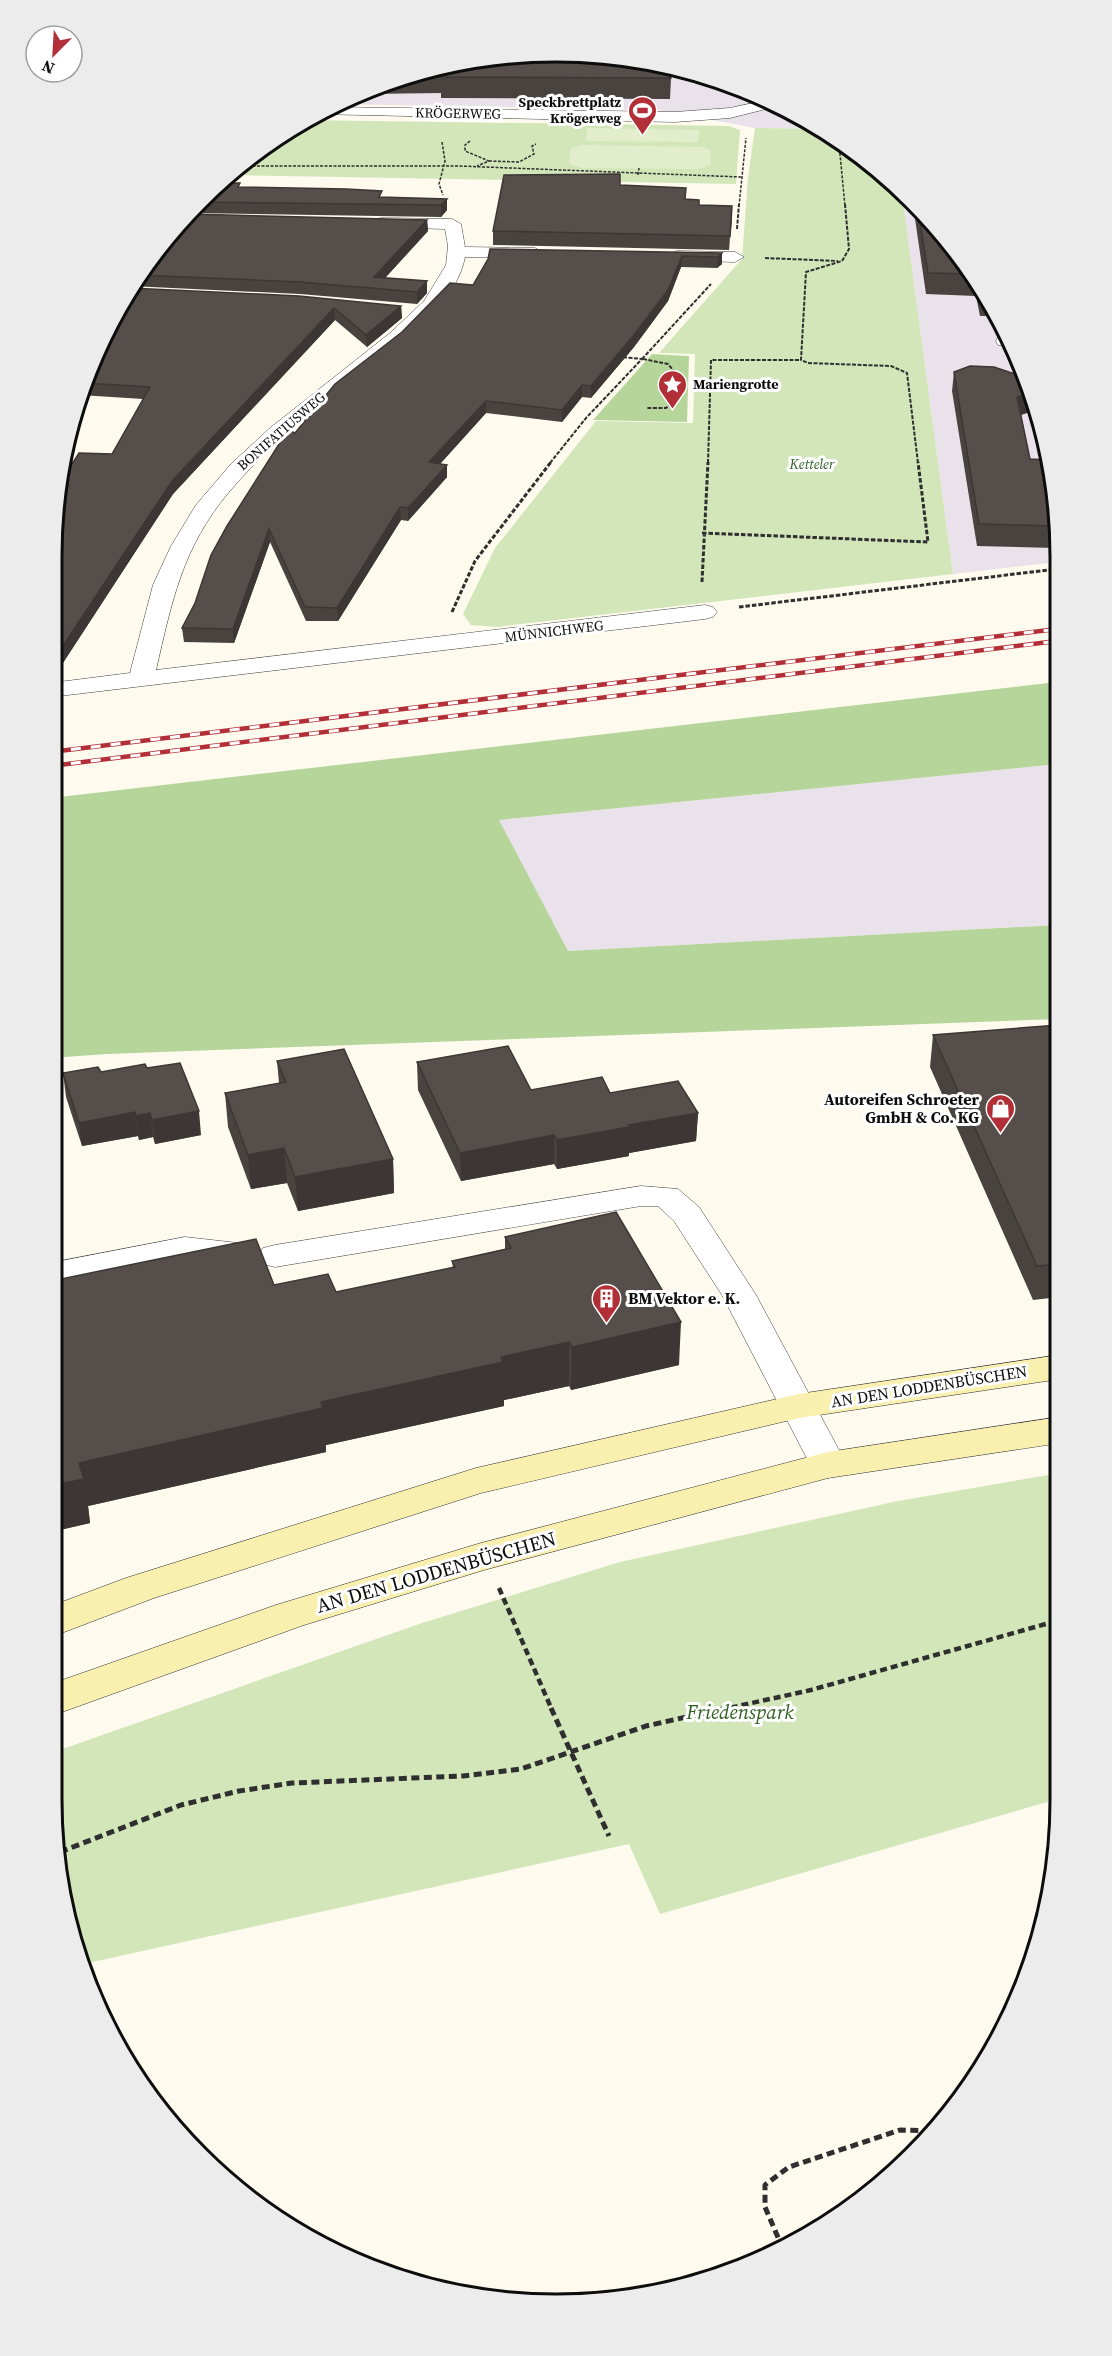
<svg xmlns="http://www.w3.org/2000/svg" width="1112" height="2356" font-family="'Source Serif 4',serif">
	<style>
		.industrial { fill: #eae2eb }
		.green { fill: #d2e6ba }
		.forest { fill: #b6d59b }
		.pitch { fill: #e2eecb }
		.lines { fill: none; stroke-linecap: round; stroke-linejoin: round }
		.service-casing { stroke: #404040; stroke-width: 1 }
		.minor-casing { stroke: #404040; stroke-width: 1 }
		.secondary-casing { stroke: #2f2f2f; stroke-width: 1 }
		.path-far4 { stroke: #2f2f2f; stroke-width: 1.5; stroke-dasharray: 3 1.5; stroke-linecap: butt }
		.path-far3 { stroke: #2f2f2f; stroke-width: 2; stroke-dasharray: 4 1.5; stroke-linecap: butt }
		.path-far2 { stroke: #2f2f2f; stroke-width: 3; stroke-dasharray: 4.5 2; stroke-linecap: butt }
		.path-far1 { stroke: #2f2f2f; stroke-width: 4.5; stroke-dasharray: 7 4; stroke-linecap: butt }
		.path { stroke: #2f2f2f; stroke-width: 5; stroke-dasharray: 8 4.5; stroke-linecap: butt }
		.service { fill: #fff; fill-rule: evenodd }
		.minor { fill: #fff; fill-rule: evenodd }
		.secondary { fill: #f9efae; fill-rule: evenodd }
		.rail-casing { stroke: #b32f38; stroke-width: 4.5 }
		.rail { stroke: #fff; stroke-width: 3; stroke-dasharray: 10; stroke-linecap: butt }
		.wall { fill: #494340 }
		.shaded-wall { fill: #3c3734 }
		.building { fill: #554e4a; stroke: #3c3734; stroke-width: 1.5 }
		.labels { text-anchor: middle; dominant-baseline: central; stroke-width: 6; stroke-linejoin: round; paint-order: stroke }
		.far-poi-label { font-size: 14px; font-weight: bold; fill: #0d0d0d; stroke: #fff; text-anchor: end }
		.far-street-label { font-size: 14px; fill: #0d0d0d; stroke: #fff }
		.far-park-label { font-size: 14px; font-style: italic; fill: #306022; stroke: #fff }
		.poi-label { font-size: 16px; font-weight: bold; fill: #0d0d0d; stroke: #fff; text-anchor: end }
		.street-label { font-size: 16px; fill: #0d0d0d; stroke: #fff }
		.near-street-label { font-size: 20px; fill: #0d0d0d; stroke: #fff }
		.near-park-label { font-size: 20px; font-style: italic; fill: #306022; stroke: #fff }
		.rim { fill: none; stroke: #0d0d0d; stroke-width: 3 }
	</style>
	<rect width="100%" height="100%" fill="#fefaee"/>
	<!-- industrial -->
	<path class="industrial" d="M556,51L654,61L749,89L818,129L755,128L658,110L335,104L362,90L457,61Z
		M902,194L956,248L1022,362L1057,490V562L953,574Z
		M1058,764V925L568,951L498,820Z"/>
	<!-- green -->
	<path class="green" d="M305,120L729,126L740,130L736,184L228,175L275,136Z
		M755,128L818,129L863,155L902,194L953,574L496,627L471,625L463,614L495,548L596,421L693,423L695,354L659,353L742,259L748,177Z
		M1060,1473L1061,1798L660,1914L629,1844L79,1965L51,1800V1753L422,1623L620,1562L898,1501Z"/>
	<!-- forest -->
	<path class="forest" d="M652,354L689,356L687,422L593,420Z
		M1057,682L1058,764L499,820L568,951L1058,925V1019L107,1054L51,1058V798Z"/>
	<!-- pitch -->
	<path class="pitch" d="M587,128L699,130L698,142L586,141Z
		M583,145L703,147L710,150L711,165L696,169L582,168L569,164L571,148Z"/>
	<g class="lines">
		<defs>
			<path id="service" d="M185,1237L247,1244L257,1247L261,1253L257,1259L247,1262L185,1255L51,1281V1263Z"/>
			<path id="minor" d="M767,100L778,106L730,118L675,122L317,114L331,107L675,112L730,108Z
				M382,218L452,219L461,224L465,247L535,248L544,253L535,258L465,257C453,319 368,367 322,405C289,431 257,459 229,492C182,548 172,601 156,670L705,605L713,607L717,612L713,617L705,619L51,697V683L130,673L153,585L171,546L196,505L231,464L270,428L390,333L424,301L446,265L448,246L445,229L376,227L374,223L376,219Z
				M677,251L735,252L744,257L735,262L671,260L668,256Z
				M1007,335L1013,346L998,345L996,341L998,337Z
				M641,1186L678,1189L699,1207L756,1295L847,1465L841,1474L828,1478L815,1474L722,1295L674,1221L658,1206H641L275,1267L263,1264L258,1256L263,1248L275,1245Z"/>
			<path id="secondary" d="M1060,1355V1379L799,1418L481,1493L154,1598L51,1637V1606L126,1578L476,1468L799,1394Z
				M1060,1417V1443L828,1478L484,1570L304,1625L51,1716V1684L276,1605L481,1543L828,1452Z"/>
		</defs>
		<!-- service casing -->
		<use href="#service" class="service-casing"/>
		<!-- minor casing -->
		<use href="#minor" class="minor-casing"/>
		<!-- secondary casing -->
		<use href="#secondary" class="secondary-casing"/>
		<!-- path-far4 -->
		<path class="path-far4" d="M470,141L465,145V151L489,161L477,166
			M442,142L445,161L439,184L443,195
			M839,144L845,206
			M489,161L519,162L534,154L532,146L536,144
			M239,166H459L741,177
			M638,175L639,168
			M739,206L746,138"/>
		<!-- path-far3 -->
		<path class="path-far3" d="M845,204L849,249L842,261L806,272L801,360L808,363L891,366L907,373L918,463
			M737,229L739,204
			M765,258L838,261
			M642,359L711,284
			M643,359L668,364L673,370L670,405L666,408H646
			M550,463L586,418L642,359L621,357
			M708,463L711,360H801"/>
		<!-- path-far2 -->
		<path class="path-far2" d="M702,533L928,542L918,462
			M702,582L708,462
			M739,607L1057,569
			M452,612L475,561L551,462"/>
		<!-- path-far1 -->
		<path class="path-far1" d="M499,1588L552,1710
			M720,1710L811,1690L1060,1620"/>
		<!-- path -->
		<path class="path" d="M551,1708L609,1836
			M60,1852L181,1805L239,1791L292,1783L463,1776L521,1769L646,1726L727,1708
			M783,2249L765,2207V2185L789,2167L900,2130L937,2131"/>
		<!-- service -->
		<use href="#service" class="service"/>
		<!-- minor -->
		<use href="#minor" class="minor"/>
		<!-- secondary -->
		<use href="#secondary" class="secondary"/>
		<defs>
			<path id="rail" d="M51,752L1057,629
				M51,766L1057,641"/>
		</defs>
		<!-- rail casing -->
		<use href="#rail" class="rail-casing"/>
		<!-- rail -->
		<use href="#rail" class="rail"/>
	</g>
	<!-- wall -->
	<path class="wall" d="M457,61L671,78L670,99L441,98V93L366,94L359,92L362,90Z
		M620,185L685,199L699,205L732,206L729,250L493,245V231Z
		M240,187L382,197L447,199V210L441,217L188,213L199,199Z
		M913,205L956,248L996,316H980L976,296L926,294Z
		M187,214L427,220L428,231L385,278L427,281V293L417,304L300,294L130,286L136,276Z
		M722,253V264L717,268L681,267L668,301L634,347L591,398L582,397L562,422L486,413L440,464L447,465V477L408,521L401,520L338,621H306L270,542L234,643L184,642L182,628L295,433L473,285L488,259Z
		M130,288L401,306L402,318L367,347L335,320L173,494L59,669L112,454L143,399L80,395L89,363Z
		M954,372L1035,410L1021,415L1030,459L1057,490V546L1054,548L977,546L952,391Z
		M1058,1025L1059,1297L1033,1300L930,1067L933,1035Z
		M277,1061L393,1159L394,1193L298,1211L287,1183L251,1189L228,1127L225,1093L279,1083Z
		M417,1062L531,1090L610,1093L698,1113L696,1141L629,1153V1156L557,1169L554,1164L461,1181L418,1090Z
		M147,1068L201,1135L155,1144L153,1137L139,1140L138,1136L82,1146L66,1097L63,1073L101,1072Z
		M505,1237L679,1365L571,1390L569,1386L504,1400V1406L326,1445V1452L88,1506L90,1523L51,1532V1281L274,1285L336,1292L453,1268L452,1261L505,1249Z"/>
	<!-- shaded-wall -->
	<path class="shaded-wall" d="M447,199V210L441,217V205Z
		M732,206V220L729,250L730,236Z
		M427,220L428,231L375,289L374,277Z
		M722,253V264L717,268L718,257Z
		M682,256L681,267L668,301L634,347L591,398V386Z
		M427,281V293L417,304V292Z
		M401,306L402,318L367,347L366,335Z
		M334,308L335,320L173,494L59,669L51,670V655L172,481Z
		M582,385V397L562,422V410Z
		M1030,393L1035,410L1015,417L1017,397Z
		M486,401V413L430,475L429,462Z
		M447,465V477L408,521V508Z
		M400,507L401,520L338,621L337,608Z
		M1057,526V546L1054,548L1056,527Z
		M269,529L270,542L234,643L233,629Z
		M199,1111L201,1135L155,1144L152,1120Z
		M135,1112L138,1136L82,1146L79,1123Z
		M150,1113L153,1137L139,1140L136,1116Z
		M698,1113L696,1141L629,1153V1156L557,1169V1140L629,1125Z
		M554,1135V1164L461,1181L460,1153Z
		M284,1148L287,1183L251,1189L248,1155Z
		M393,1159L394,1193L298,1211L295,1177Z
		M681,1322L679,1365L571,1390L572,1347Z
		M569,1342V1386L504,1400V1406L326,1445V1452L88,1506L90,1523L51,1532V1486L79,1463L501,1357Z"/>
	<!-- building -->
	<path class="building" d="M556,51L654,61L668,65L671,78L440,77V73H417L457,61Z
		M620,174V185L686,188L685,199L699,200V205L732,206L730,236L493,231L504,175Z
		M219,183H240L238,187L346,189L382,191L379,197L447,199L441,205L197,202Z
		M918,210L956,248L972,274L928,273Z
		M187,214L427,220L374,277L427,281L417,292L300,282L137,275Z
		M490,249L722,253L718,257L682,256L668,290L634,335L591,386L582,385L562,410L486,401L429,462L447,465L408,508L400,507L337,608L305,607L269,529L233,629L182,628L195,603L211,555L227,526L288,430L295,433L335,384L402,332L450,283L473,285L488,259Z
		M130,288L299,296L401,306L366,335L334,308L172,481L57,655H51V556L58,486L79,453L112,454L150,387L83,383L89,363Z
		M970,366L994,367L1027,378L1030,393L1017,397L1030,459L1049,460L1057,490V526L979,524L954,372Z
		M1058,1025L1059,1264L1037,1266L933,1035Z
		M508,1046L531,1090L602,1077L610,1093L678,1081L698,1113L629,1125V1127L557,1140L554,1135L460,1153L417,1062Z
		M344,1049L393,1159L295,1177L284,1148L248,1155L225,1093L286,1082L277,1061Z
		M180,1063L199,1111L152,1120L150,1113L136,1116L135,1112L79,1123L63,1073L98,1067L101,1072L145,1064L147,1068Z
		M616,1212L681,1322L572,1347L569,1342L501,1357L503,1362L321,1402L323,1408L79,1463L84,1479L51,1486V1281L256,1239L274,1285L328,1274L336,1292L455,1267L452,1261L511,1248L505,1237Z"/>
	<!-- icons -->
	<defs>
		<symbol id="stadium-pin" viewBox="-11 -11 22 30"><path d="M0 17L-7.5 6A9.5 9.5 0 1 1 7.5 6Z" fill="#b32f38" stroke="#fff"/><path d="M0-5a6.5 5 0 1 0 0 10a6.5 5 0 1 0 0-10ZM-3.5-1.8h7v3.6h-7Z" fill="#fff"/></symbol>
		<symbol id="sight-pin" viewBox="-11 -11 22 30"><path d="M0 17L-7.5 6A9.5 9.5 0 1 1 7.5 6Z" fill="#b32f38" stroke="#fff"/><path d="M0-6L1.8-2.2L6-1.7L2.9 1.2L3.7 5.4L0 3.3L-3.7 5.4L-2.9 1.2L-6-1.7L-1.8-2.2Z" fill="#fff"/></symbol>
		<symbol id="shop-pin" viewBox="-11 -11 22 30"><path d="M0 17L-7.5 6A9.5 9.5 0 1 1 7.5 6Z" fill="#b32f38" stroke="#fff"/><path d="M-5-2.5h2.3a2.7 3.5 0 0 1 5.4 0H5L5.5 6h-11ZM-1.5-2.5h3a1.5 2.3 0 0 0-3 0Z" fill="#fff"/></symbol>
		<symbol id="building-pin" viewBox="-11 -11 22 30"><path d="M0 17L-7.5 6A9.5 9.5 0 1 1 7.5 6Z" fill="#b32f38" stroke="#fff"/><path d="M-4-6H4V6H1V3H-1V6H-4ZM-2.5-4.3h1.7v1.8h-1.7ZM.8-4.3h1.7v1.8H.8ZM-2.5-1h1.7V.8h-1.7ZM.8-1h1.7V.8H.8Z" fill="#fff"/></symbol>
	</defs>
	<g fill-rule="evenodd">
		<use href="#stadium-pin" x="626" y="94" width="33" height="45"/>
		<use href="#sight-pin" x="656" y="368" width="33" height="45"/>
		<use href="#shop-pin" x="984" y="1092" width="33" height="45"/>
		<use href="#building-pin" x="590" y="1282" width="33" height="45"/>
	</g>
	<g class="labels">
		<!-- far-poi labels -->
		<g class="far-poi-label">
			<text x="621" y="102">Speckbrettplatz<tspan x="621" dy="16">Krögerweg</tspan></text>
			<text x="693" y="384" text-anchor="start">Mariengrotte</text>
		</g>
		<!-- far-street labels -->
		<g class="far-street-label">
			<text transform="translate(458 113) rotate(1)">KRÖGERWEG</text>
			<text transform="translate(281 431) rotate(-41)">BONIFATIUSWEG</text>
			<text transform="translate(554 631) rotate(-7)">MÜNNICHWEG</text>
		</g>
		<!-- far-park labels -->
		<g class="far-park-label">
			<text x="812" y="464">Ketteler</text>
		</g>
		<!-- poi labels -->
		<g class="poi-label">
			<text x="979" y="1099">Autoreifen Schroeter<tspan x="979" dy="18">GmbH &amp; Co. KG</tspan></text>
			<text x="628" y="1298" text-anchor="start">BM Vektor e. K.</text>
		</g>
		<!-- street labels -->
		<g class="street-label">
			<text transform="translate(929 1386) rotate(-9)">AN DEN LODDENBÜSCHEN</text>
		</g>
		<!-- near-street labels -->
		<g class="near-street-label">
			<text transform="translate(436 1572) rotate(-16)">AN DEN LODDENBÜSCHEN</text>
		</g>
		<!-- near-park labels -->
		<g class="near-park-label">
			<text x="740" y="1712">Friedenspark</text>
		</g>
	</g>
	<!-- crop -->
	<path d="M0 0H1112V2356H0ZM556 62H556A494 494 0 0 1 1050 556V1800A494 494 0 0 1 556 2294H556A494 494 0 0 1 62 1800V556A494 494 0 0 1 556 62Z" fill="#ececec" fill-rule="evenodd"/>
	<path class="rim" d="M556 62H556A494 494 0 0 1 1050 556V1800A494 494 0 0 1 556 2294H556A494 494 0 0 1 62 1800V556A494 494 0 0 1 556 62Z"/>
	<!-- north arrow -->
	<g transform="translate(54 54) rotate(204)"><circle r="28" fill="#ffffff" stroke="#9e9e9e" stroke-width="1.5"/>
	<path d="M0-4.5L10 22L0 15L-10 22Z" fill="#b32f38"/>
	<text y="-9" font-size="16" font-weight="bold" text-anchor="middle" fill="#0d0d0d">N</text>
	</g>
</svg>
